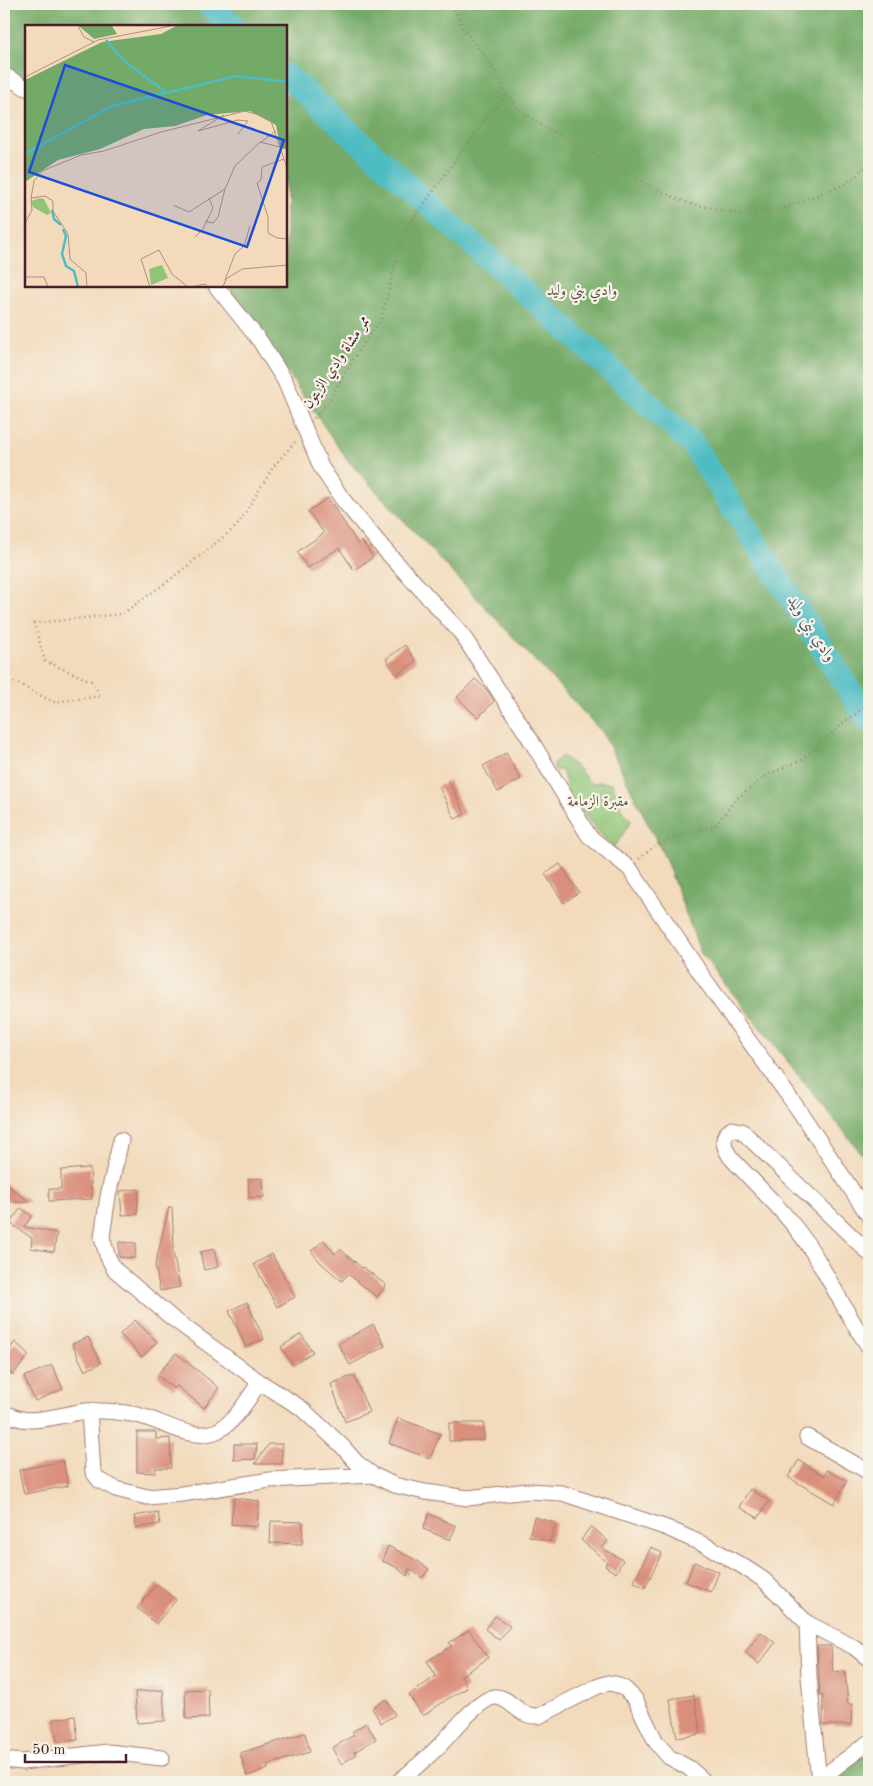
<svg xmlns="http://www.w3.org/2000/svg" width="873" height="1786" font-family="'Old Standard TT',Amiri,serif">
	<style>
		.green { fill: #90c576; stroke: #6d7250 }
		.forest { fill: #74aa67; stroke: #5f6449 }
		.lines { fill: none; stroke-linecap: round; stroke-linejoin: round }
		.river { stroke: #4dbcc3; stroke-width: 24 }
		.building { fill: #da8f7b }
		.minor-casing { stroke: #9e7c73; stroke-width: 17 }
		.path { stroke: #9e7c73; stroke-width: 2.5; stroke-dasharray: 1 4; stroke-linecap: butt }
		.minor { stroke: #fff; stroke-width: 15 }
		.labels { text-anchor: middle; dominant-baseline: central; stroke-width: 4.5; stroke-linejoin: round; paint-order: stroke }
		.park-label { font-size: 15px; fill: #5f5142; stroke: #f7f3e8 }
		.street-label { font-size: 15px; fill: #4a1f2b; stroke: #f7f3e8 }
		.water-label { font-size: 16px; font-style: italic; fill: #4b5660; stroke: #f7f3e8 }
		.inset-river { fill: none; stroke: #4dbcc3; stroke-width: 2.5 }
		.inset-road { fill: none; stroke: #af8f81; stroke-width: 1 }
		.view { fill: #1d4ed8; fill-opacity: 0.15; stroke: #1d4ed8; stroke-width: 2.5 }
		.inset-edge { fill: none; stroke: #4a1f2b; stroke-width: 2.5 }
	</style>
	<rect width="100%" height="100%" fill="#f7f3e8"/>
	<filter id="ink" filterUnits="userSpaceOnUse"><feTurbulence type="fractalNoise" baseFrequency=".02" numOctaves="2"/><feDisplacementMap in="SourceGraphic" scale="10" xChannelSelector="R" yChannelSelector="G"/><feConvolveMatrix kernelMatrix="1 2 1 2 8 2 1 2 1" color-interpolation-filters="sRGB"/></filter>
	<filter id="wash" filterUnits="userSpaceOnUse"><feTurbulence type="fractalNoise" baseFrequency=".0096" numOctaves="4" result="noise"/><feDisplacementMap in="SourceGraphic" scale="20" xChannelSelector="R" yChannelSelector="G"/><feGaussianBlur stdDeviation="1.12" result="paint"/><feColorMatrix in="noise" values="0 0 0 0 0 0 0 0 0 0 0 0 0 0 0 0 0 1.4 0 .05"/><feComposite in="paint" operator="in"/></filter>
	<g filter="url(#wash)">
		<rect width="100%" height="100%" fill="#f2dabb"/>
		<!-- green -->
		<path class="green" d="M562,756L578,768L591,784L599,782L612,783L623,813L632,820L617,843L612,847L571,800L562,770L555,771L553,764Z"/>
		<!-- forest -->
		<path class="forest" d="M4,4H869V1169L865,1158L701,954L666,860L603,733L348,461L228,286H286V26H26V83L4,65Z
			M869,1743V1782H817Z"/>
		<g class="lines">
			<!-- river -->
			<path class="river" d="M208,4L233,26
				M286,75L692,443L869,721"/>
		</g>
		<g id="blocks">
			<!-- building -->
			<path class="building" d="M328,498L358,544L362,541L373,557L354,570L339,548L308,568L297,552L324,533L308,511Z
				M405,645L416,661L397,675L386,659Z
				M475,679L487,690L494,701L478,718L457,697Z
				M506,753L521,779L498,792L483,766Z
				M449,781L465,814L455,819L439,787Z
				M560,864L579,892L564,903L545,874Z
				M90,1168L92,1199L49,1201V1189H61V1170Z
				M263,1178L264,1197L249,1198L248,1179Z
				M4,1183L30,1202H12L4,1196Z
				M139,1189L137,1214L122,1215L120,1191Z
				M169,1207H172L174,1247H172L180,1287L160,1291L155,1266Z
				M21,1208L32,1216L24,1227L57,1233L54,1252L31,1248L32,1238L10,1223Z
				M324,1240L335,1254L340,1249L362,1268L363,1267L386,1285L377,1297L348,1274L342,1281L321,1263L311,1251Z
				M119,1242L136,1243L135,1258L119,1257Z
				M214,1249L218,1267L204,1270L200,1252Z
				M272,1254L295,1297L277,1307L254,1264Z
				M247,1302L264,1339L246,1347L229,1311Z
				M135,1320L157,1342L142,1357L120,1334Z
				M373,1324L385,1346L350,1365L338,1344Z
				M301,1334L313,1352L293,1365L281,1347Z
				M88,1337L101,1363L85,1371L72,1344Z
				M15,1342L29,1355L13,1375L4,1367V1356Z
				M176,1353L219,1388L204,1408L177,1386L174,1389L157,1375Z
				M52,1365L63,1389L35,1401L24,1377Z
				M354,1375L369,1412L345,1422L331,1384Z
				M398,1418L440,1434L430,1459L389,1443Z
				M449,1423H484V1440L449,1441Z
				M137,1432H156V1439L170,1438L171,1468H155V1473L137,1472Z
				M234,1444H257L255,1459L234,1460Z
				M269,1444H282V1464H255Z
				M799,1460L824,1476L827,1470L847,1481L834,1504L788,1477Z
				M63,1461L68,1486L24,1494L19,1470Z
				M750,1489L769,1501L758,1518L739,1507Z
				M234,1498L259,1501L257,1527L231,1524Z
				M158,1512L160,1524L136,1528L134,1516Z
				M429,1514L456,1526L450,1540L423,1529Z
				M534,1517L556,1523L550,1542L529,1536Z
				M271,1521L303,1522L302,1544L270,1543Z
				M591,1526L608,1541L602,1548L623,1560L616,1573L605,1566L607,1562L581,1540Z
				M388,1546L416,1560L429,1569L422,1578L409,1568L407,1576L396,1567L382,1561Z
				M651,1547L662,1553L645,1588L634,1582Z
				M694,1562L719,1572L711,1592L686,1582Z
				M157,1584L176,1600L156,1624L137,1608Z
				M495,1616L510,1626L499,1640L485,1629Z
				M469,1630L488,1658L461,1676L467,1688L449,1698L423,1716L409,1695L436,1676L427,1661L452,1646L449,1643Z
				M761,1632L775,1643L759,1664L745,1652Z
				M817,1646H831L833,1672L845,1671L848,1704H852L851,1725H823V1695H820Z
				M208,1689L209,1718L186,1719L185,1690Z
				M163,1690L165,1721L137,1723L135,1692Z
				M694,1695L701,1734L677,1738L670,1699Z
				M386,1699L395,1715L381,1723L372,1708Z
				M75,1716L78,1740L57,1742L53,1719Z
				M366,1723L376,1739L354,1752L356,1755L341,1764L332,1748L354,1735L352,1732Z
				M305,1733L310,1752L267,1765L268,1769L247,1776L240,1753Z"/>
		</g>
	</g>
	<g filter="url(#ink)">
		<use href="#blocks" fill-opacity="0" stroke="#9e7c73" stroke-width="1"/>
		<g class="lines">
			<defs>
				<path id="minor" d="M4,75L26,88
					M216,286L260,341L285,381L321,467L343,500L383,548L461,633L530,739L589,836L630,869L705,980L798,1109L869,1216
					M121,1140L108,1196L102,1237L107,1255L114,1269L172,1318L260,1382L301,1408L341,1445L357,1463L373,1475L394,1485L425,1492L468,1498L527,1491L562,1493L667,1528L709,1547L744,1567L764,1580L807,1623L809,1677L819,1782
					M869,1253L742,1131L732,1129C719,1136 724,1148 731,1158C759,1188 790,1216 812,1251C832,1283 848,1317 869,1347
					M89,1411L93,1472L99,1480L116,1489L147,1497L182,1494L270,1480L373,1475
					M4,1413C10,1415 16,1418 22,1419C38,1423 69,1413 86,1411C101,1410 118,1412 132,1414C160,1418 189,1443 217,1431C236,1422 248,1398 260,1382
					M807,1437L869,1472
					M807,1623L854,1647L869,1659
					M4,1760L22,1762L108,1752L162,1758
					M398,1782C413,1770 428,1757 442,1743C453,1731 478,1700 494,1697C510,1695 517,1718 539,1716L596,1687L608,1683L615,1684L625,1689L635,1699L656,1742L669,1757L689,1768L705,1782
					M816,1782L869,1742"/>
			</defs>
			<!-- minor casing -->
			<use href="#minor" class="minor-casing"/>
			<!-- path -->
			<path class="path" d="M455,4L454,7L463,28L495,70L506,96
				M314,418L328,402L355,356L381,319L404,232L485,119L506,96L523,112L543,126L653,188L687,203L740,214L784,208L847,183L869,164
				M869,513L863,527L869,550
				M4,679L17,683L53,702L101,696L91,681L45,661L34,623L122,614L171,579L237,526L274,466L295,442
				M639,859L648,851L672,838L715,826L737,798L769,774L802,760L847,720L869,704"/>
			<!-- minor -->
			<use href="#minor" class="minor"/>
		</g>
	</g>
	<g class="labels">
		<!-- park labels -->
		<g class="park-label">
			<text x="582" y="291">وادي بني وليد</text>
			<text x="598" y="802">مقبرة الزمامة</text>
		</g>
		<!-- street labels -->
		<g class="street-label">
			<text transform="translate(337 363) rotate(-56)">ممر مشاة وادي الزيتون</text>
		</g>
		<!-- water labels -->
		<g class="water-label">
			<text transform="translate(811 629) rotate(57)">وادي بني وليد</text>
		</g>
	</g>
	<!-- overview -->
	<g transform="translate(25 25)">
		<rect width="262" height="262" fill="#f2dabb"/>
		<path d="M15,173L19,174L26,188L22,190L8,182L6,176ZM137,240L143,253L126,260L124,244Z" fill="#90c576"/>
		<path d="M54,1H87L92,9L69,14ZM151,1H262V125L255,122L251,100L225,86L182,90L150,101L119,104L75,124L33,135L0,157V55L77,17L136,9Z" fill="#74aa67"/>
		<path class="inset-river" d="M81,15L98,35L142,68M0,129L87,81L211,51L263,57M27,185L29,194L36,200M38,204L41,211L37,229L41,241L49,246L53,262"/>
		<path class="inset-road" d="M53,1L59,12L69,17M0,52L73,15L146,1M199,90L173,106L213,95L223,96L213,109M236,117L251,106M259,134L237,142L236,155L232,158L243,192V208L252,213L263,214M148,180L164,187L200,164L210,141L235,117L263,124M180,196L188,198L193,192L200,164M0,198L7,185L6,173M170,212L178,204L188,183L184,173M0,252H19L23,262M200,255L210,229L219,221L225,201M62,262L61,248L45,234L43,209L28,186V176L20,171L6,173L9,156L17,146L56,130L79,126L136,107L220,86L245,93L263,146M125,262L116,234L134,225L147,249L163,262M166,262L180,259L183,262M198,262L201,254L217,244L263,240"/>
		<path class="view" d="M40,40L259,115L222,222L4,147Z"/>
		<rect width="262" height="262" class="inset-edge"/>
	</g>
	<!-- margin -->
	<rect width="873" height="1786" fill="none" stroke="#f7f3e8" stroke-width="20"/>
	<!-- scale -->
	<path d="M25 1754v8h101v-8" fill="none" stroke="#4a1f2b" stroke-width="2.5"/>
	<text x="32" y="1754" font-size="15" fill="#4a1f2b" stroke="#f7f3e8" stroke-width="4" paint-order="stroke">50 m</text>
</svg>
